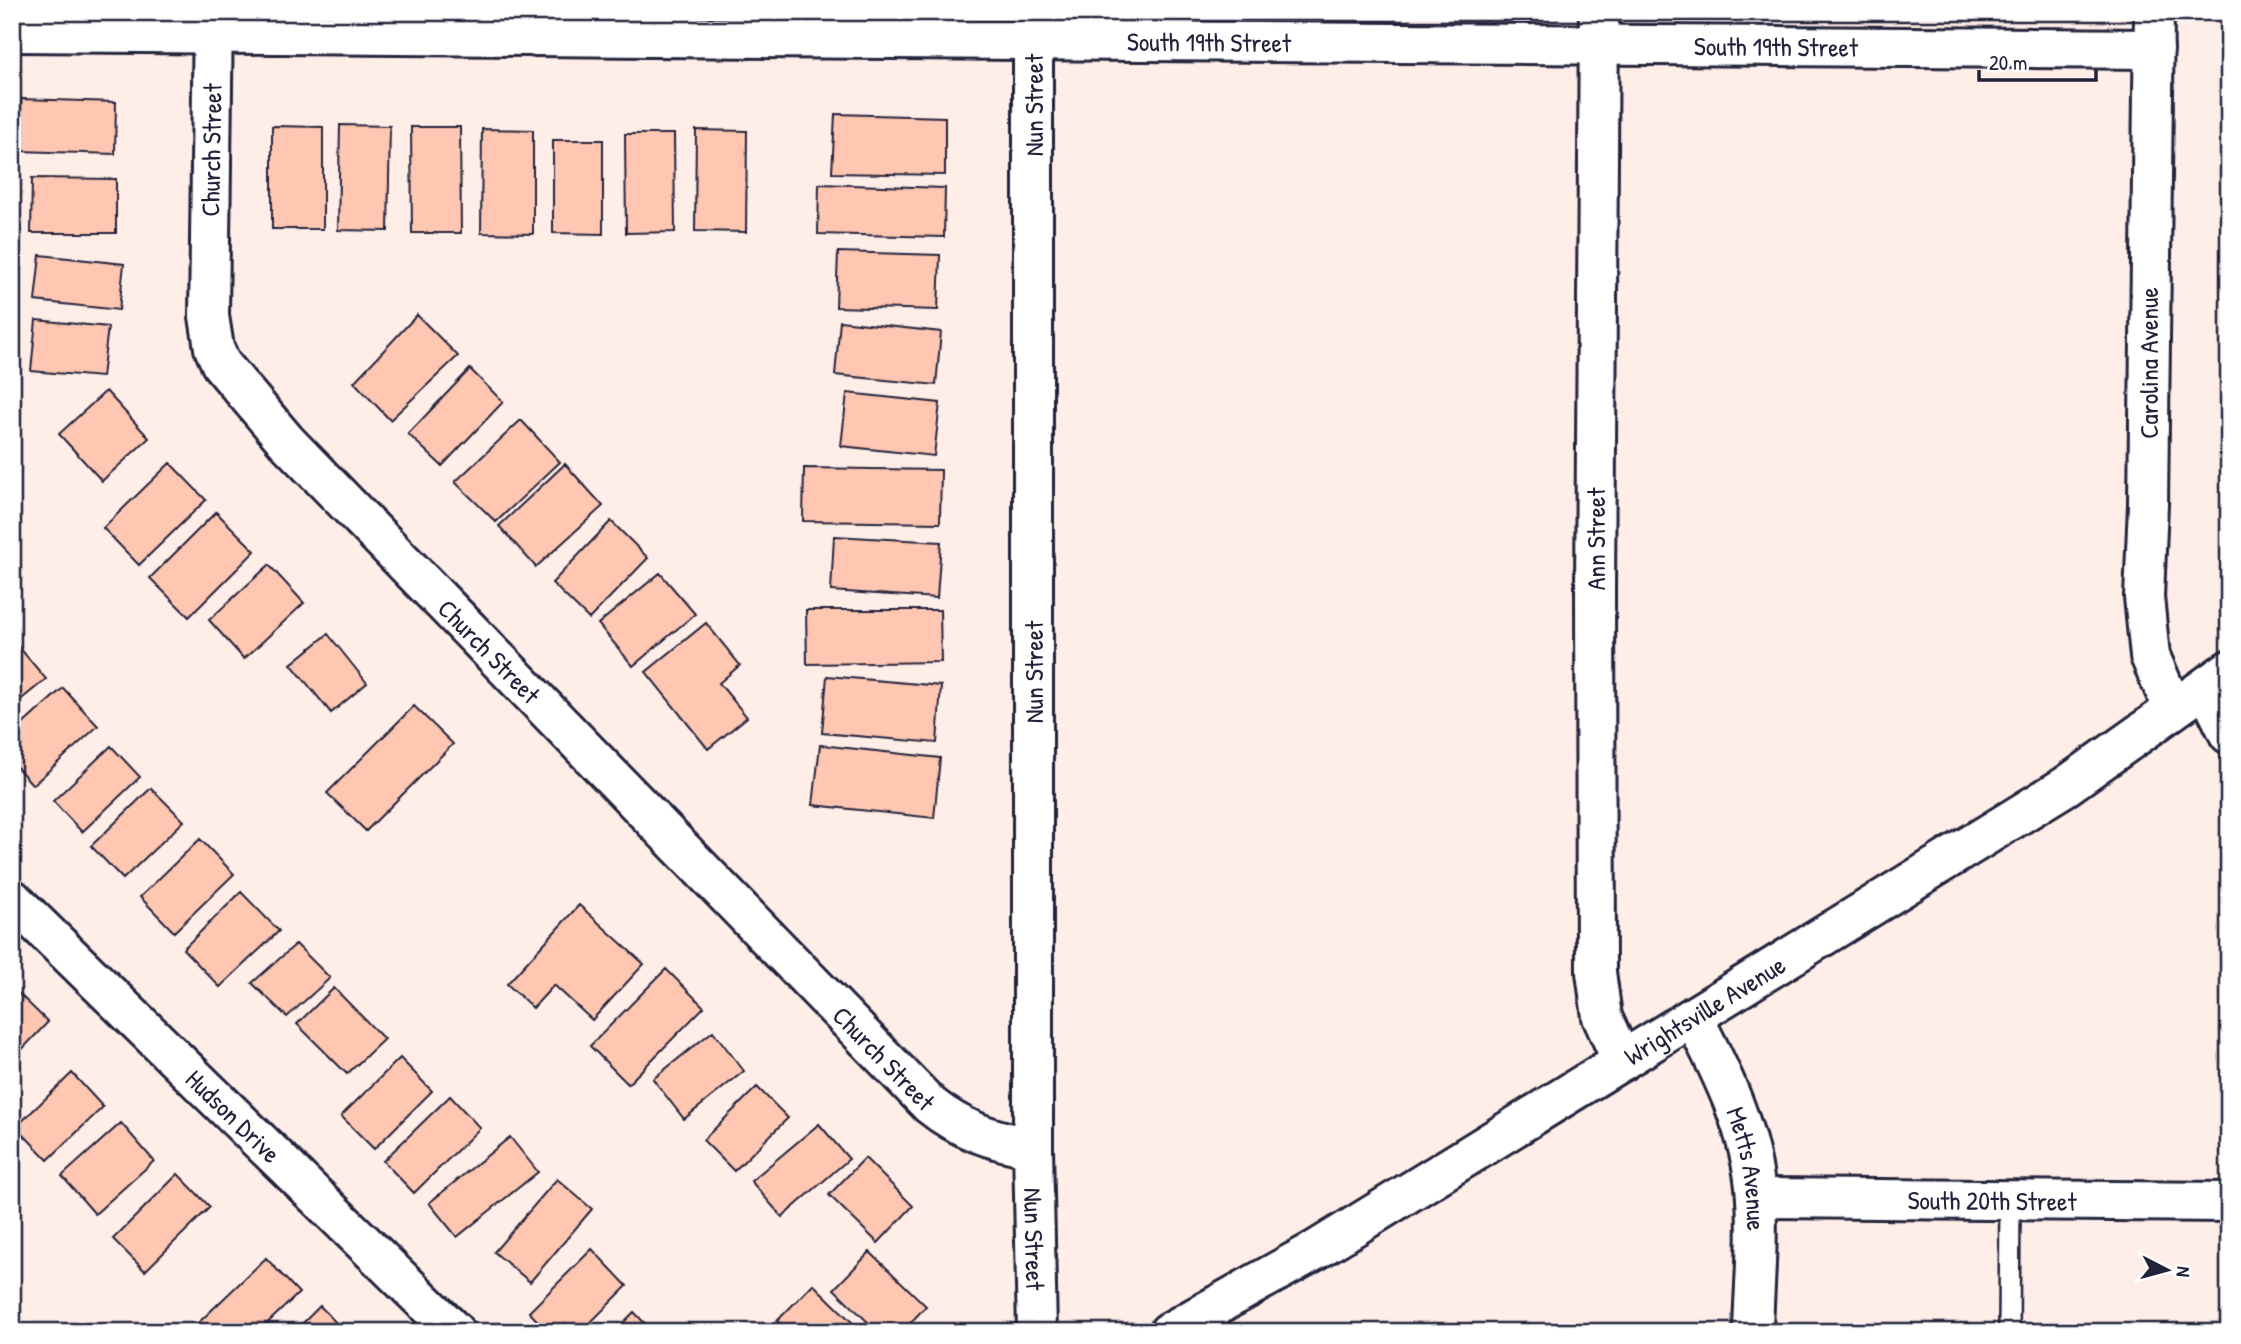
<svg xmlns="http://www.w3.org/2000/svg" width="2241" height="1344" font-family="'Patrick Hand',sans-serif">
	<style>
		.building { fill: #ffc7b2; stroke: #22223b; stroke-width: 2 }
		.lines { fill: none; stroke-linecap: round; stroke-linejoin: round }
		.service-casing { stroke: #22223b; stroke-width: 24 }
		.minor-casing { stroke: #22223b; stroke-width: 44 }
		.tertiary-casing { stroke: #22223b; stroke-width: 44 }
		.service { stroke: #fff; stroke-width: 19 }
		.minor { stroke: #fff; stroke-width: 38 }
		.tertiary { stroke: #fff; stroke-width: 38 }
		.labels { text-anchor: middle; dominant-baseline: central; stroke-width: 5; stroke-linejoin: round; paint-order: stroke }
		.street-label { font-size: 26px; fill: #22223b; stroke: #fff }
	</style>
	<rect width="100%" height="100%" fill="#ffeee8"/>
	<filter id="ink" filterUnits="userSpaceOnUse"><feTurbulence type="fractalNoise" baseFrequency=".0143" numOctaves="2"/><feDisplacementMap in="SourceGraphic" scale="14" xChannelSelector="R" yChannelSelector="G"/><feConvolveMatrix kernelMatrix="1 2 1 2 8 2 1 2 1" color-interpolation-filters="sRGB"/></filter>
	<g filter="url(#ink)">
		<!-- building -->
		<path class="building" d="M21,99L116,102L115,154L19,151Z
			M835,114L945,117V175L832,173Z
			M340,125L390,126L388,231L338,230Z
			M272,126L323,127V229H272Z
			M411,127H460L461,233H412Z
			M482,129L533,130V234L481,233Z
			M696,130L747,131L746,232L695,231Z
			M625,134H674L675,232L626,233Z
			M553,140H603V234L553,233Z
			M32,178L116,179V233H31Z
			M819,184L945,188L944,237L818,234Z
			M838,252L940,255L938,310L836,307Z
			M40,255L124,264L119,310L35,301Z
			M417,315L458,356L390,420L354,382Z
			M36,320L108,327L102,377L31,371Z
			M840,321L941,332L936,385L835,375Z
			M470,369L503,402L442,466L408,434Z
			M106,391L149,438L102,481L59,434Z
			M847,393L940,403L934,456L841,446Z
			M521,420L560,462L496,522L455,482Z
			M170,463L206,500L139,565L103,528Z
			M565,464L603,506L536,567L499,526Z
			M804,468L941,470L940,523L803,521Z
			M216,512L255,551L189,617L150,578Z
			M611,521L648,558L589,619L552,583Z
			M834,536L941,542L937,598L831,591Z
			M269,565L304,603L244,659L209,620Z
			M660,573L695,614L633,666L598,624Z
			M806,610H940L941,662L807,664Z
			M706,623L740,665L719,683L747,717L708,749L646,672Z
			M328,634L367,683L331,713L291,664Z
			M13,640L46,679L12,707V641Z
			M827,676L941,686L937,743L822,733Z
			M63,688L98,726L33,785L12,762V734Z
			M414,706L453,744L366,831L327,793Z
			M820,745L940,758L934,818L813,805Z
			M111,746L140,777L82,832L53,801Z
			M151,788L184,821L123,879L91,846Z
			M200,839L234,874L174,932L140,897Z
			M241,892L279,931L220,987L183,949Z
			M579,905L644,964L592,1020L554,985L533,1008L507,984Z
			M296,944L330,978L287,1017L252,983Z
			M666,969L704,1007L628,1084L590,1046Z
			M12,987L48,1022L12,1060Z
			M334,988L384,1039L347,1074L297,1024Z
			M713,1031L744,1071L684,1119L653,1079Z
			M400,1058L432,1091L374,1149L341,1116Z
			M72,1073L103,1107L48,1160L16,1127Z
			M757,1087L788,1118L734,1171L703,1140Z
			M450,1096L480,1128L414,1193L383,1161Z
			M121,1123L154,1161L95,1214L62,1176Z
			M819,1124L849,1159L782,1217L751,1181Z
			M510,1137L538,1172L457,1237L429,1203Z
			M865,1158L913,1206L878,1243L829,1195Z
			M178,1174L210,1207L145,1271L113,1239Z
			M557,1179L592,1209L530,1282L494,1252Z
			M592,1249L627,1286L581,1332H548L529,1312Z
			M870,1252L926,1306L902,1332H878L834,1289Z
			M266,1258L299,1293L258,1332H194L192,1329Z
			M813,1284L862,1332H788L777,1321Z
			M320,1306L345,1332H294Z
			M634,1312L653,1332H614Z"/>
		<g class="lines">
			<defs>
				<path id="service" d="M2009,1332L2010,1201"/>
				<g id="minor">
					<path id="s1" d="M213,12L209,316L214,348L221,364L286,441L930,1105C962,1131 994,1140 1033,1148"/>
					<path id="s2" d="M1033,12V1148L1037,1332"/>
					<path d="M1599,12L1595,590L1596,972L1602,1017L1622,1061"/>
					<path d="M2154,12L2148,504L2144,597L2150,656L2173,709"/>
					<path id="s3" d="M12,32L2154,49"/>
					<path d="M2206,687L2229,734"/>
					<path id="s4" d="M12,899L455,1332"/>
					<path id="s5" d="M1693,1017C1722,1073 1752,1133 1756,1198C1759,1242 1754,1288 1753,1332"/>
					<path id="s6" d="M1756,1198L2229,1202"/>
				</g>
				<g id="tertiary">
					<path id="s7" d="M1169,1332L1316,1250L2066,786L2229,670"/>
				</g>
			</defs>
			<!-- service casing -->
			<use href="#service" class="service-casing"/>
			<!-- minor casing -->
			<use href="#minor" class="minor-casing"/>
			<!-- tertiary casing -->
			<use href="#tertiary" class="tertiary-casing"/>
			<!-- service -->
			<use href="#service" class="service"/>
			<!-- minor -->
			<use href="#minor" class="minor"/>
			<!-- tertiary -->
			<use href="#tertiary" class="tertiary"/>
		</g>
	</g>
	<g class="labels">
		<!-- street labels -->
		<g class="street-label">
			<text stroke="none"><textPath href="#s3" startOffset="1197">South 19th Street</textPath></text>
			<text stroke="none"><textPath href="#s3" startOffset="1764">South 19th Street</textPath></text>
			<text transform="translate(1033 105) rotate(-90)">Nun Street</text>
			<text transform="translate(211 150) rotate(-89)">Church Street</text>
			<text transform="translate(2148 363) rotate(-90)">Carolina Avenue</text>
			<text transform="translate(1595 539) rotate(-90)">Ann Street</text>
			<text stroke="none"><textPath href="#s1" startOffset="747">Church Street</textPath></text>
			<text transform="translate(1033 672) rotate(-90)">Nun Street</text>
			<text stroke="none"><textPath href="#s7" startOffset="625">Wrightsville Avenue</textPath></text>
			<text stroke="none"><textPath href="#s1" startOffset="1314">Church Street</textPath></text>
			<text stroke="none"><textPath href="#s4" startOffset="310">Hudson Drive</textPath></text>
			<text stroke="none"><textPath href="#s5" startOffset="163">Metts Avenue</textPath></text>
			<text stroke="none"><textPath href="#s6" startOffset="236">South 20th Street</textPath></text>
			<text stroke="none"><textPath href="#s2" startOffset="1227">Nun Street</textPath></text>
		</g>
	</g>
	<!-- margin -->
	<rect width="2241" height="1344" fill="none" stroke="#fff" stroke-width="42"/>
	<rect x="21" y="21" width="2199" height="1302" fill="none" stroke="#22223b" stroke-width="2.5" filter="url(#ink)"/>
	<!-- north arrow -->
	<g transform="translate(2167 1270) rotate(96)" stroke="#ffffff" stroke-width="5" paint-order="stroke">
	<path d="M0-5L12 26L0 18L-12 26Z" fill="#22223b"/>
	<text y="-10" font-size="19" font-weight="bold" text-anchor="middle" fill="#22223b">N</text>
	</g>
	<!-- scale -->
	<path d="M1979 70v10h117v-10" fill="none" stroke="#22223b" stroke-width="3.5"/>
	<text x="1989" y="70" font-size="21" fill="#22223b" stroke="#ffffff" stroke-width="5" paint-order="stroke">20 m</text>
</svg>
